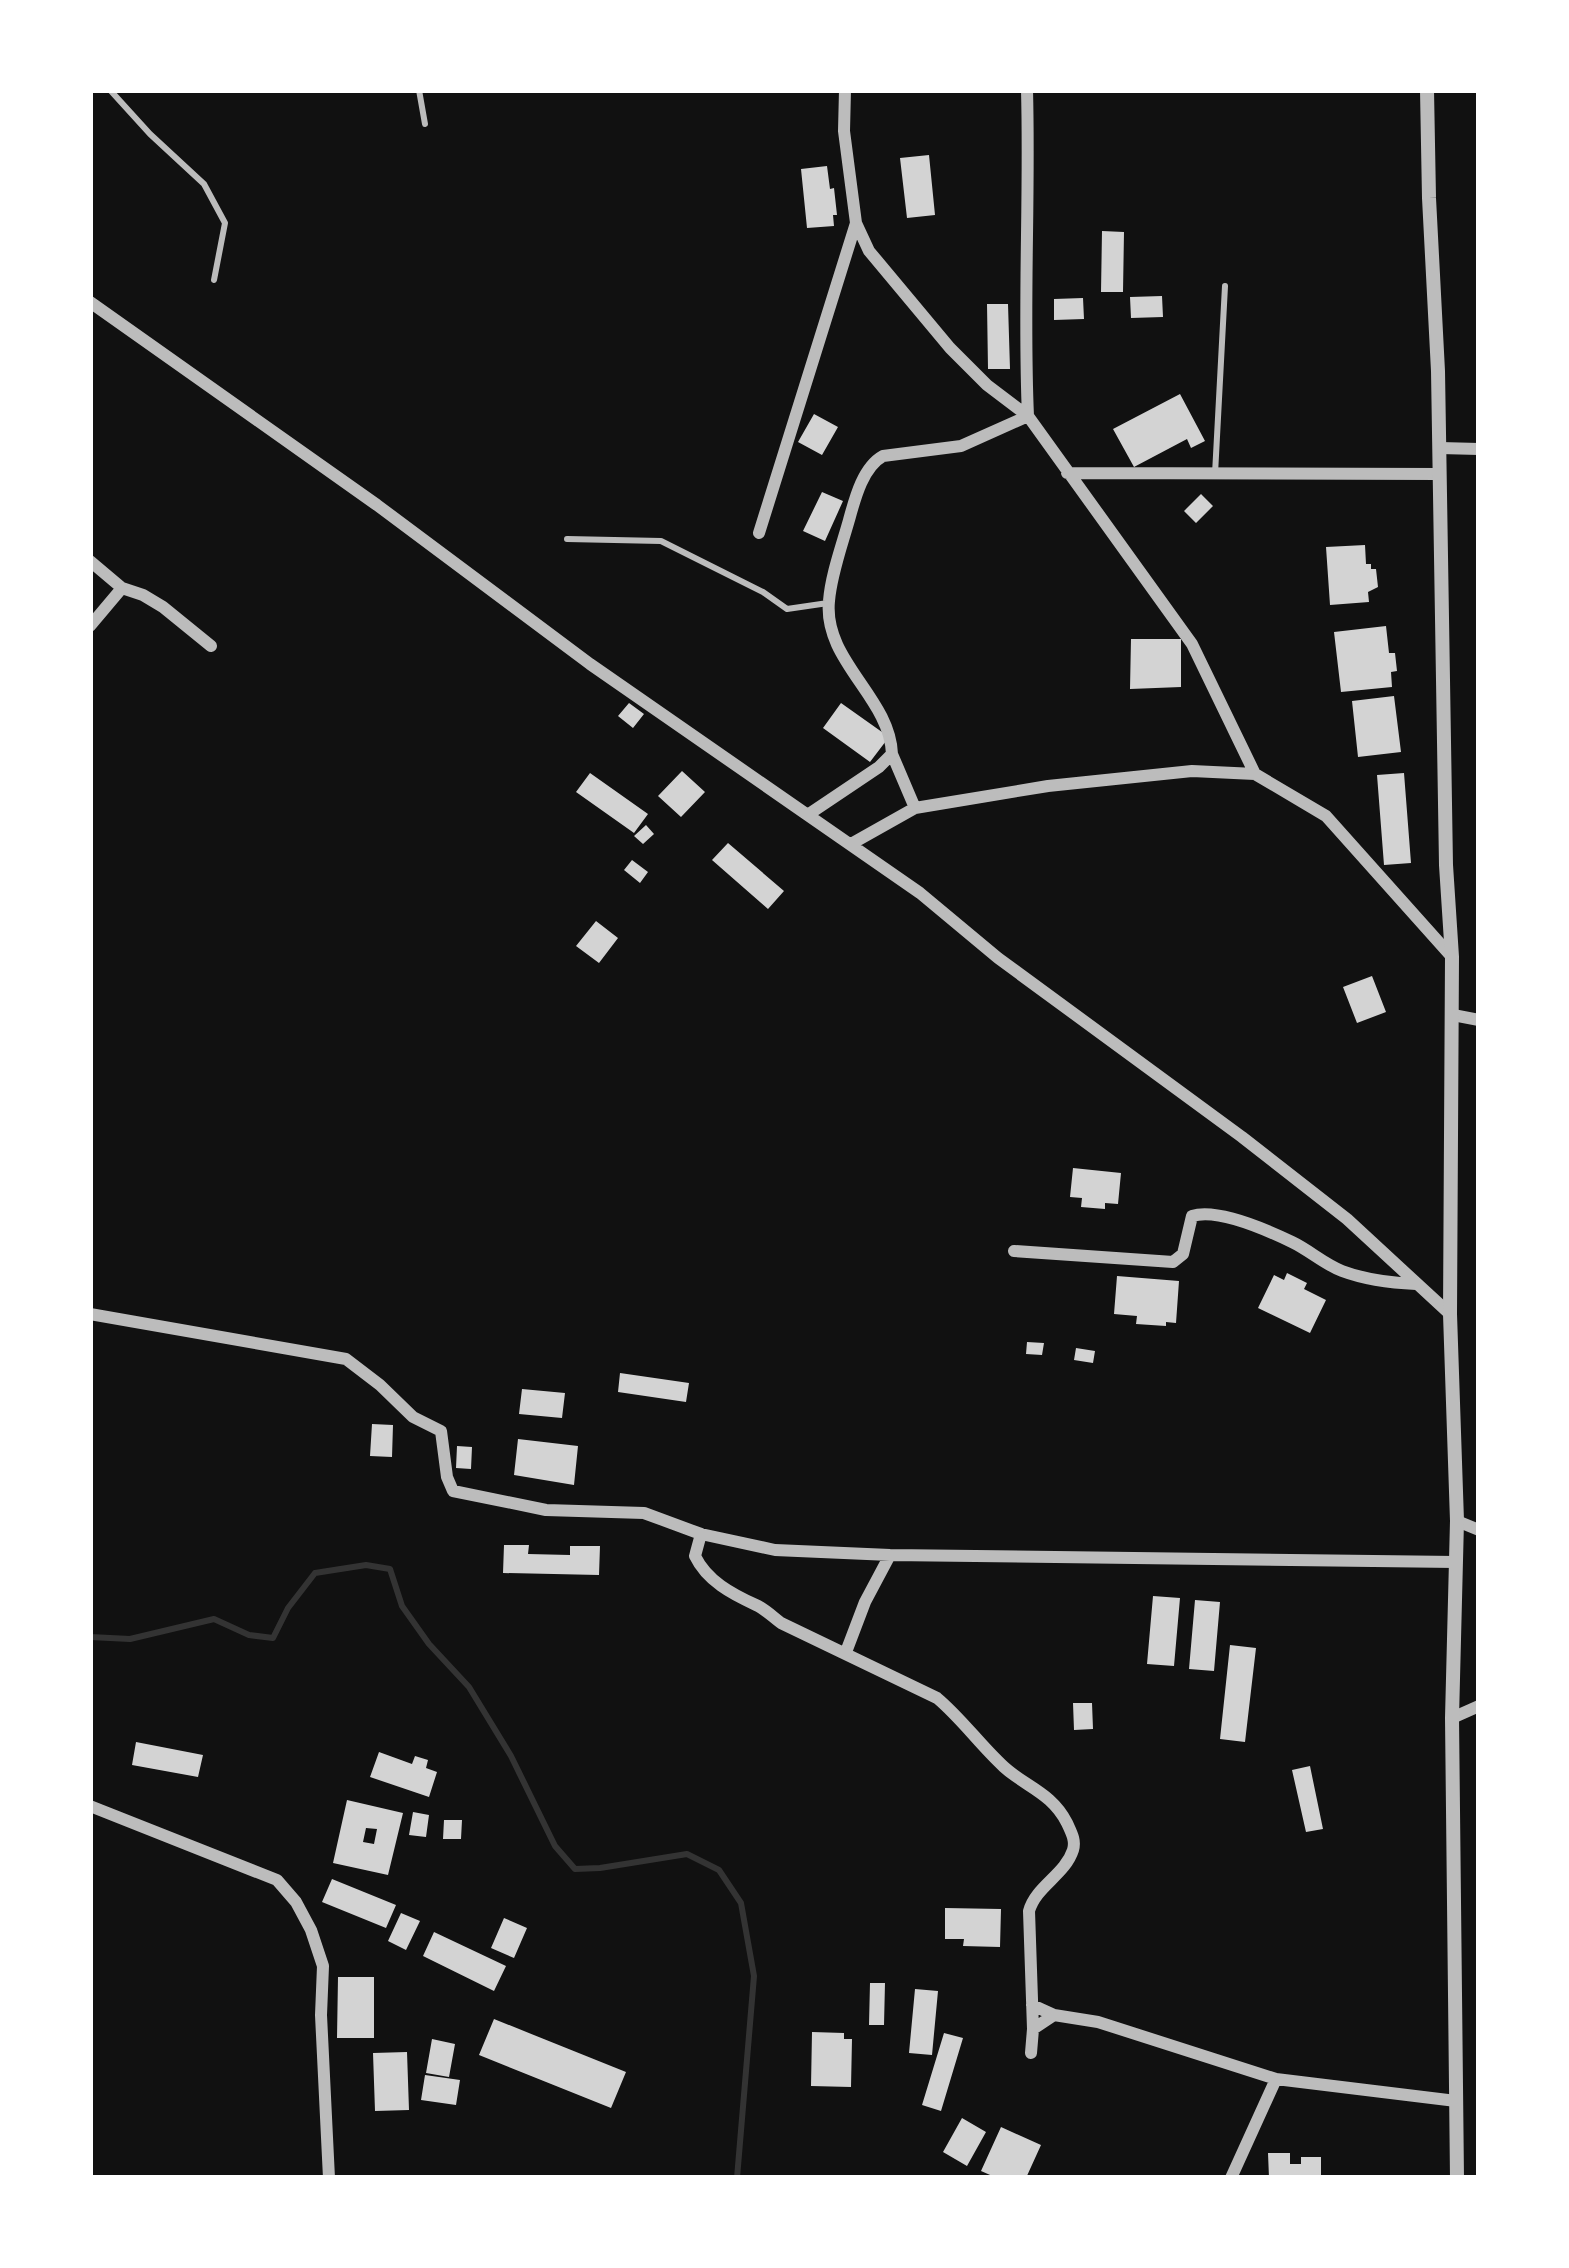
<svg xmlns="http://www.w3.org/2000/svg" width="1569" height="2268" font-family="Lato,sans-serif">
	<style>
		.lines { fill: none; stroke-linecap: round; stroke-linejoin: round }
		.stream { stroke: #333; stroke-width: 6 }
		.building { fill: #d3d3d3; fill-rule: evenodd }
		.service { stroke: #bcbcbc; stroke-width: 6 }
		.minor { stroke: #bcbcbc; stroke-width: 12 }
		.tertiary { stroke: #bcbcbc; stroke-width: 14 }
	</style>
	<rect width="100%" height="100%" fill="#111"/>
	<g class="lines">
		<!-- stream -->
		<path class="stream" d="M90,1637L130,1639L214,1619L249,1635L273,1638L288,1608L315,1573L366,1565L390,1569L402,1606L429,1644L469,1687L511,1756L555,1846L575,1869L600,1868L687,1854L719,1870L741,1903L754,1976L737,2178"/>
	</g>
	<!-- building -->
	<path class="building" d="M929,155L935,215L907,218L900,158Z
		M827,166L830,189L834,188L837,215H833L834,226L807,228L801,169Z
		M1102,231L1124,232L1123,292H1101Z
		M1162,296L1163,317L1131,318L1130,297Z
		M1083,298L1084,319L1054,320V299Z
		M987,304H1008L1010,369H988Z
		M1180,394L1205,441L1191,448L1187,439L1134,467L1113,429Z
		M814,414L838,427L822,455L798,442Z
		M822,492L843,501L825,541L803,531Z
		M1201,494L1213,506L1196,523L1184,511Z
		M1365,545L1366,564H1371V569H1376L1378,587L1368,592L1369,602L1330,605L1326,547Z
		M1386,626L1389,653H1395L1397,671L1391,672L1392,687L1341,692L1334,632Z
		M1131,639H1181V687L1130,689Z
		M1394,696L1401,752L1358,757L1352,701Z
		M629,703L644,714L633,728L618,716Z
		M841,703L889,737L870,762L823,728Z
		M682,771L705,792L681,817L658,796Z
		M590,773L648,814L634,833L576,792Z
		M1404,773L1411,863L1384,865L1377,775Z
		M646,825L654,834L643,844L634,836Z
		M728,843L784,891L768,909L712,860Z
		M632,860L648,872L640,883L624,870Z
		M596,921L618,938L599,963L576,946Z
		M1372,976L1386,1012L1357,1023L1343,987Z
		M1073,1168L1121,1173L1118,1204L1105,1203V1209L1081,1207L1082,1198L1070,1197Z
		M1287,1273L1307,1283L1304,1289L1326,1300L1310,1333L1258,1308L1274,1275L1284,1280Z
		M1117,1276L1179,1281L1176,1323L1166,1322V1326L1136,1324L1137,1316L1114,1314Z
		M1027,1342L1044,1343L1042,1355L1026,1354Z
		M1076,1348L1095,1351L1093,1363L1074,1360Z
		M620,1373L689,1383L686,1402L618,1392Z
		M522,1389L565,1393L562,1418L519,1414Z
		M372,1424L393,1425L392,1457L370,1456Z
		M518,1439L578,1446L574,1485L514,1475Z
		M457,1446L472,1447L471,1469L456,1468Z
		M504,1545H529L528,1554L570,1555V1546H600L599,1575L503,1573Z
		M1153,1596L1180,1598L1174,1666L1147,1664Z
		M1195,1600L1220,1602L1214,1671L1189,1669Z
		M1230,1645L1256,1648L1245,1742L1220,1739Z
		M1073,1703H1092L1093,1729L1074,1730Z
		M136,1742L203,1755L198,1777L132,1765Z
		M379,1752L412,1764L415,1756L428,1760L426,1768L437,1772L429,1797L370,1777Z
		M1310,1766L1323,1829L1306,1832L1292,1770Z
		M347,1800L403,1813L388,1875L333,1863ZM366,1828L377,1829L374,1844L363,1842Z
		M413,1812L429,1815L426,1837L409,1835Z
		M444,1820H462L461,1839H443Z
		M332,1879L396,1905L386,1928L322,1902Z
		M945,1908L1001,1909L1000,1947L963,1946L964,1939H945Z
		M401,1913L420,1921L406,1950L388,1941Z
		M504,1918L527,1928L514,1958L491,1948Z
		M434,1932L506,1966L494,1991L423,1956Z
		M338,1977H374V2038H337Z
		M870,1983H885L884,2025H869Z
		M915,1989L938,1991L932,2055L909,2053Z
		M494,2019L626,2072L611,2108L479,2055Z
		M812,2032L844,2033V2039H852L851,2087L811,2086Z
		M944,2033L963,2038L941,2111L922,2105Z
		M432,2039L455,2044L449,2077L426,2073Z
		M407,2052L409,2110L375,2111L373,2053Z
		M425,2075L460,2080L456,2105L421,2100Z
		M962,2118L986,2132L967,2166L943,2152Z
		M1001,2127L1041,2145L1026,2178H997L981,2171Z
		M1268,2153H1290V2164H1301V2157H1321V2178H1269Z"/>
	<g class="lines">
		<!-- service -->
		<path class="service" d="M110,90L150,134L204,184L225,223L214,280
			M419,90L425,124
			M1215,474L1225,286
			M567,539L661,541L763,592L787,609L828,603"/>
		<!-- minor -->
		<path class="minor" d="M845,90L844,131L856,223L869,251L950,348L987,385L1028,416L1192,644L1255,774L1326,816L1452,957
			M90,302L377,505L590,664L920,893L998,958L1242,1137L1347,1219L1450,1314
			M1440,448L1479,449
			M1067,473L1440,474
			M759,533L856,223
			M90,561L122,588L143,595L163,607L211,646
			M90,626L122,588
			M892,754L915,808
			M809,814L879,767L892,754C890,697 823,661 829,601C831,575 842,545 849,520C855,498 863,467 883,456L961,446L1028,416C1023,307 1030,199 1027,90
			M851,844L915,808L1048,786L1192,771L1255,774
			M1453,1015L1479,1020
			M1014,1251L1173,1262L1183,1254L1192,1216C1218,1208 1267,1230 1292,1242C1309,1250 1324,1264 1342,1271C1366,1280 1390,1283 1416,1284
			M90,1314L346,1359L380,1385L413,1417L441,1431L447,1477L453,1491L546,1510L644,1513L701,1534L695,1556C707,1581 732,1594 756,1605C765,1609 773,1617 781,1623L937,1698C962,1719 980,1745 1004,1767C1026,1787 1052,1793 1067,1823C1071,1832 1076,1840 1073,1850C1065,1875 1036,1886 1029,1911L1033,2029L1054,2015
			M1457,1521L1479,1530
			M701,1534L775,1550L890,1555L1456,1562
			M846,1652L865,1602L890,1555
			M1452,1718L1479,1706
			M90,1806L277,1880L296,1902L311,1930L323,1966L321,2015L329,2178
			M1032,2005L1054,2015L1098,2022L1276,2079L1456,2101
			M1031,2053L1033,2029
			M1231,2178L1276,2079"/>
		<!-- tertiary -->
		<path class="tertiary" d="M1427,90L1429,198L1438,371L1446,865L1452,957L1450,1314L1457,1521L1452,1718L1457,2178"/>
	</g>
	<!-- border -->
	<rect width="1569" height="2268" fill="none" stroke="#ffffff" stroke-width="186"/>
</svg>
